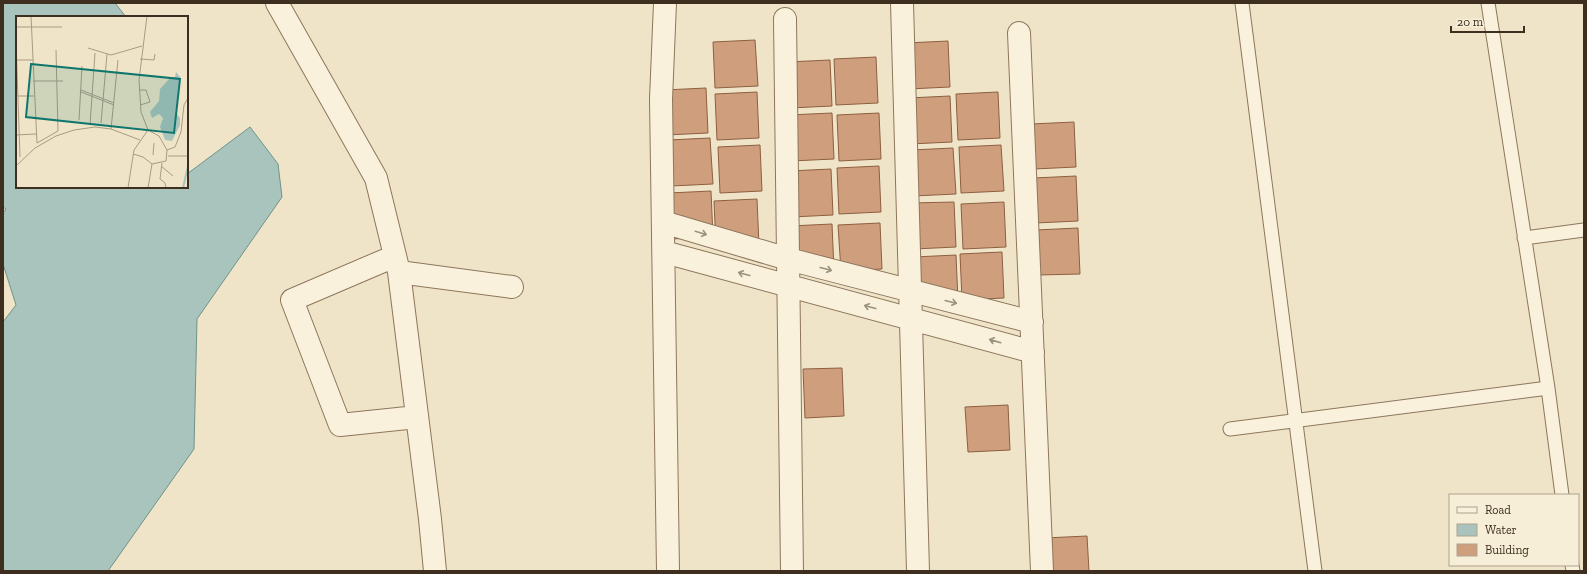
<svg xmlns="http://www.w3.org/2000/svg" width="1587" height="574" font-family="'Zilla Slab',serif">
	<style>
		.water { fill: #a9c4bc; stroke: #6f938a }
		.building { fill: #cf9f7d; stroke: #8d5f41 }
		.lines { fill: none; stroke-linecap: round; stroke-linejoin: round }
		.service-casing { stroke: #8d765c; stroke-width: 15 }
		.minor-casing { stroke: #8d765c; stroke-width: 24 }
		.service { stroke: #faf1dc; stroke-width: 13 }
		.minor { stroke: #faf1dc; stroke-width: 22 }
		.oneway { stroke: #9c907e }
		.inset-river { fill: none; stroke: #a9c4bc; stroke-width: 2 }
		.inset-road { fill: none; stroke: #a89b85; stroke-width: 1 }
		.view { fill: #0f766e; fill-opacity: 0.15; stroke: #0f766e; stroke-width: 2 }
		.inset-edge { fill: none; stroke: #3d2e20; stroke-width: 2 }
	</style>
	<rect width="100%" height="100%" fill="#f0e4c8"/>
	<!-- water -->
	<path class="water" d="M3,3H115L126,17H17V187H187V174L250,127L278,164L282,197L197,319L194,449L108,571H3V322L16,305L3,264V213L6,209L3,207Z"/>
	<!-- building -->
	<path class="building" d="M755,40L758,86L715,88L713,42Z
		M948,41L950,87L908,89L906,43Z
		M876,57L878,103L836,105L834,59Z
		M830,60L832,106L790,108L787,62Z
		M706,88L708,133L666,135L664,90Z
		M757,92L759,138L717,140L715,94Z
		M998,92L1000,138L958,140L956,94Z
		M950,96L952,142L910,144L908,98Z
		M832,113L834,159L791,161L789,115Z
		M879,113L881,159L839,161L837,115Z
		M1074,122L1076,167L1034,169L1031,124Z
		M710,138L713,184L671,186L668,140Z
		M760,145L762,191L720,193L718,147Z
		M1001,145L1004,191L961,193L959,147Z
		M953,148L956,194L913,196L911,150Z
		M879,166L881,212L839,214L837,168Z
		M831,169L833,215L791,217L789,171Z
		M1076,176L1078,221L1036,223L1034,178Z
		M711,191L713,237L671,239L669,193Z
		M757,199L759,245L716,247L714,201Z
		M954,202L956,247L914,249L911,203Z
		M1004,202L1006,247L963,249L961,204Z
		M880,223L882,269L841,271L838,225Z
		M832,224L834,270L792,272L790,226Z
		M1078,228L1080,274L1038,275L1036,230Z
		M1002,252L1004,298L962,300L960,254Z
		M956,255L958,301L916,303L914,257Z
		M842,368L844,416L805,418L803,369Z
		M1008,405L1010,450L968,452L965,407Z
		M1087,536L1089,571H1046L1045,538Z"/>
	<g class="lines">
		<defs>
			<path id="service" d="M1242,3L1315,571
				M1488,3L1548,388L1562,495
				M1524,238L1584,230
				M1230,429L1548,388
				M1572,565L1573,571"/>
			<path id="minor" d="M277,3L376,178L399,272L430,519L435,571
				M665,3L661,99L668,571
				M902,3L918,571
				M785,19L792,571
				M1019,33L1042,571
				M663,222L788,259L1032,322
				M664,252L1033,352
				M395,256L292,300L340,425L417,417
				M399,272L512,287"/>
		</defs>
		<!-- service casing -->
		<use href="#service" class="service-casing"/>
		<!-- minor casing -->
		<use href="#minor" class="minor-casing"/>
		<!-- service -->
		<use href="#service" class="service"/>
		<!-- minor -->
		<use href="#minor" class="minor"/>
	</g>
	<!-- one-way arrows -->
	<defs><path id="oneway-shaft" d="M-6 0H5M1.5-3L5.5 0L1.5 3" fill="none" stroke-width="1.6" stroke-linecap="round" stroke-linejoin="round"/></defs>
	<g class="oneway">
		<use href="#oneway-shaft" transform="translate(701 233) rotate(17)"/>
		<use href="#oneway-shaft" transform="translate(826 269) rotate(15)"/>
		<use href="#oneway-shaft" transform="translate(744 274) rotate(-165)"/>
		<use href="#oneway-shaft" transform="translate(951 302) rotate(14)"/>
		<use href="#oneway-shaft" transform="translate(870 307) rotate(-165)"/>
		<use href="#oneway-shaft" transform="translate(995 341) rotate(-164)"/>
	</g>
	<!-- overview -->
	<g transform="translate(16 16)">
		<rect width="172" height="172" fill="#f0e4c8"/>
		<path d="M160,56L164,61L160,97L164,102V109L156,125L149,124L144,111L147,102L143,98L136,102L134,96L143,85L144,73L154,62L159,61Z" fill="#a9c4bc"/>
		<path class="inset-river" d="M167,172L172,150"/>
		<path class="inset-road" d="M15,0L21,127L42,115L40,34M0,11H46M0,26L4,141M72,32L95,39L126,30M124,43L138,44L139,38M0,44H17M17,65H47M65,74L98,87M123,74H130L134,86L124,89M65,76L98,89M2,80H18M63,104L66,50M85,107L91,38M74,109L79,37M95,113L102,44M0,119L20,118M151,134L159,131L165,116L168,89L172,82M117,138L127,141L136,148L150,145L151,134L143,120L132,114M137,139L138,127M152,140H171M146,147L144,163L149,167L150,172M0,150L19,132L40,120L58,114L79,111L95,113L124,124M145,150L157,160M112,172L118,134L132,114L125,96L123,64L131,0M132,172L136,148"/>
		<path class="view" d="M15,48L164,63L158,117L10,101Z"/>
		<rect width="172" height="172" class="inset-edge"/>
	</g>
	<!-- border -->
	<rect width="1587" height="574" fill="none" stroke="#3d2e20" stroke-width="8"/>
	<!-- legend -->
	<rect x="1449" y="494" width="130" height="72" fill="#f7eed8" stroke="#ada18e"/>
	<rect x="1457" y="507" width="20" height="6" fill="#faf1dc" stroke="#ada18e"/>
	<text x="1485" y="514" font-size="12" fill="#3d2e20">Road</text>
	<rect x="1457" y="524" width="20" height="12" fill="#a9c4bc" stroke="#ada18e"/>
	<text x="1485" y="534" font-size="12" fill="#3d2e20">Water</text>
	<rect x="1457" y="544" width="20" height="12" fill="#cf9f7d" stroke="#ada18e"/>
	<text x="1485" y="554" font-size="12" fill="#3d2e20">Building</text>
	<!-- scale -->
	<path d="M1451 26v6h73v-6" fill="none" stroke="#3d2e20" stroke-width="2"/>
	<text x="1457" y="26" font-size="12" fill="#3d2e20" stroke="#f7eed8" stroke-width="3" paint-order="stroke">20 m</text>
</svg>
